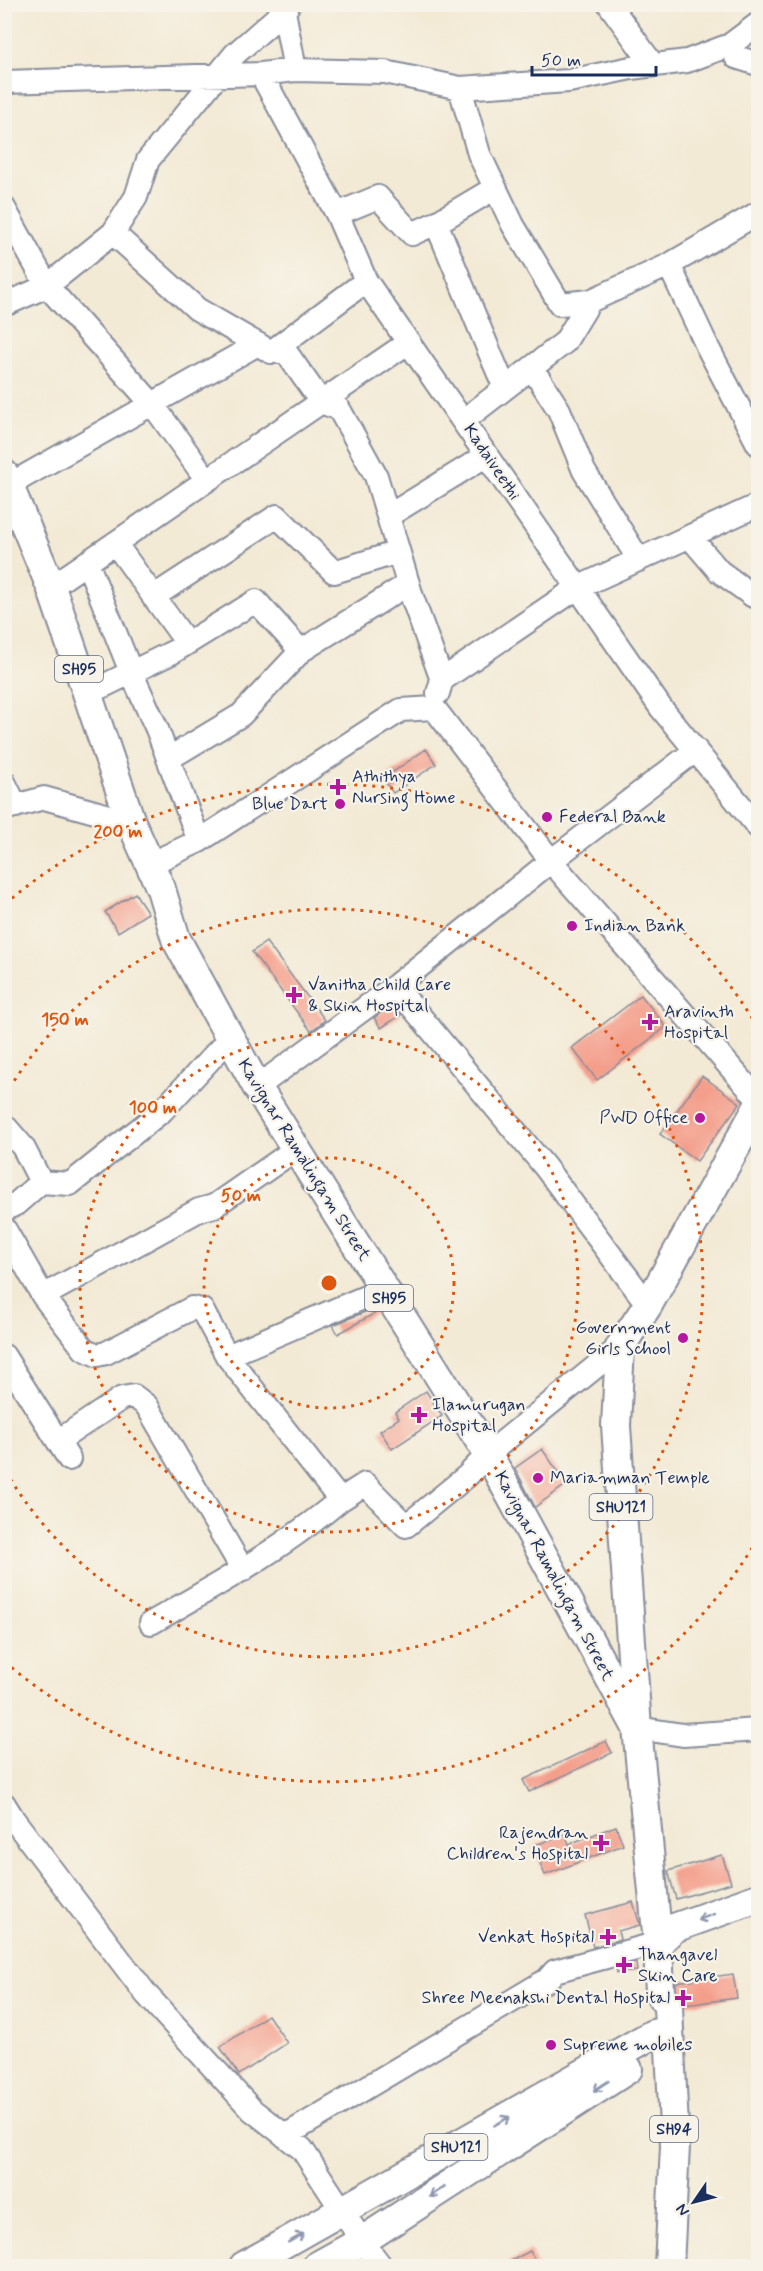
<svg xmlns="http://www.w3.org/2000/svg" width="763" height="2271" font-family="Mynerve,sans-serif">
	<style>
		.building { fill: #f49f8c }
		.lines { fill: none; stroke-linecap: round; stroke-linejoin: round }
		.minor-casing { stroke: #878c9a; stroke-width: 26 }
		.major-casing { stroke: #878c9a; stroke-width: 32 }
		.minor { stroke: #fff; stroke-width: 22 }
		.major { stroke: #fff; stroke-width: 28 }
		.oneway { stroke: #8d97ae }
		.ring { fill: none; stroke: #de5710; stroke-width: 3; stroke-dasharray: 3 6 }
		.poi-dot { fill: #b5179e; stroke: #f7f3e8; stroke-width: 2 }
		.labels { text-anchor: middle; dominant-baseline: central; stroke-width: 4.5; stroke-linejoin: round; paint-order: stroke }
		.shield { fill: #f7f3e8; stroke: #5d6a87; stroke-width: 1.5 }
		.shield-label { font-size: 16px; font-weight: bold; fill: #1b2f5e }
		.street-label { font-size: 18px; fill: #1b2f5e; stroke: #f7f3e8 }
		.poi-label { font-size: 18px; fill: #1b2f5e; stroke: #f7f3e8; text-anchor: start }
		.centre { fill: #de5710; stroke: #f7f3e8; stroke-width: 3 }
		.ring-label { font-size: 18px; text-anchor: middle; font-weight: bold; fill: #de5710; stroke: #f7f3e8; stroke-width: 4.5; stroke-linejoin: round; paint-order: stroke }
	</style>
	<rect width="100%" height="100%" fill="#f7f3e8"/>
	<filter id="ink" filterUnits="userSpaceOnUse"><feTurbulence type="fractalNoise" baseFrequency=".0167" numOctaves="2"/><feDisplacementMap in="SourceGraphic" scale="12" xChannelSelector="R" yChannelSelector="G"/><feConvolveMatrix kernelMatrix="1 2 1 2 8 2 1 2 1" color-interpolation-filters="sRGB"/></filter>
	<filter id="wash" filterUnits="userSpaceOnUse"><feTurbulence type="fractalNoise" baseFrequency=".008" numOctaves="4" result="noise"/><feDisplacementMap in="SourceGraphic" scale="24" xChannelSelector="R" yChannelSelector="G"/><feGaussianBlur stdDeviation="1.35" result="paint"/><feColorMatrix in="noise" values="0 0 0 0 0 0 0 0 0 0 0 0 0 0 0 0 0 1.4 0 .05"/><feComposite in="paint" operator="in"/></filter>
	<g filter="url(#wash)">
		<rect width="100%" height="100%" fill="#f3ead5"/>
		<g id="blocks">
			<!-- building -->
			<path class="building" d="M426,749L436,764L393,793L383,779Z
				M135,893L148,913L118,932L105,912Z
				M266,942L325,1020L311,1031L252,952Z
				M641,995L666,1027L597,1080L572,1048Z
				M393,1004L401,1015L381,1028L374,1018Z
				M702,1076L740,1103L697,1161L660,1134Z
				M375,1308L377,1312L338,1334L333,1325Z
				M426,1391L442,1416L392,1449L380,1431L399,1418L395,1412Z
				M542,1449L567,1484L535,1507L515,1468Z
				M606,1741L612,1753L529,1792L523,1780Z
				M616,1826L623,1845L545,1875L533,1846L565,1834L569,1844Z
				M722,1855L731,1883L676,1899L668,1871Z
				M633,1902L640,1925L618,1931L620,1939L593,1947L585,1915Z
				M636,1963L637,1971L617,1973L616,1968Z
				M733,1974L737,1998L684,2005L676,1989V1982Z
				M268,2015L287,2043L239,2075L220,2047Z
				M530,2251L538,2266H501Z"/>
		</g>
	</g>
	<g filter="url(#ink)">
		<use href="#blocks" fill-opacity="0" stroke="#878c9a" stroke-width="1.5"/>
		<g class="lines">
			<defs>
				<path id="minor" d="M289,4L284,11L295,70
					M609,4L653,65
					M736,57L758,64
					M261,74L337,214L366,281L661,708L758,827
					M4,82L261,74L295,70L385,72L460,88L569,81L631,68L687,61L730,45L758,24
					M460,88L479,154L513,225L560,304L590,301
					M4,208L47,286L153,405L207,480
					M337,214L378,197L412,234L436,223L495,188
					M436,223C460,278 481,334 505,388
					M113,233L197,309L271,352H286L321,402L339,409L376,476L412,597L442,680
					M669,265L708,348L758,444
					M4,305L47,286L113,233L136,197L148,160L235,54L284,11
					M271,352L366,281
					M532,368L559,410L584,471L639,560
					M464,420L565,342L590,301L669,265L758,213
					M9,485L258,344
					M388,516L487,455
					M690,537L719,571L753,596H758
					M115,543L187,643
					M87,562L131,672L157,729L199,841
					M51,587L409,342
					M153,597L277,516L334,572L398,552
					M438,693L442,680L577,588L758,505
					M87,694L173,652L256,601L301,651
					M168,759L241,715L301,651L408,584
					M4,782L16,806
					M4,809L44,798L131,822
					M150,864L199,841L401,710L434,708L551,861L758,1099
					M395,986L545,1167L648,1305
					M257,1087L395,986L551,861L696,750
					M4,1125L23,1147L41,1182L16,1204L4,1210
					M41,1182L70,1184L162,1111L229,1039
					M4,1228L43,1296L199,1210L214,1206L296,1149
					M43,1296L84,1349L97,1355L106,1353L192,1308L202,1310L227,1356
					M4,1356L69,1459
					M58,1441L122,1398L134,1396L147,1406L243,1570
					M340,1500L365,1484L406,1526L467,1476L488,1454L620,1347
					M151,1623C217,1585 282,1549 340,1500L227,1356L384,1289
					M637,1728L683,1735L758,1730
					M4,1804L14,1820L146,1994L252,2110L302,2149L362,2241L381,2266
					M285,2136L547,1980L555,1971L658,1943"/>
				<path id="major" d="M4,474L51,587L131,822L161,889L176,939L257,1087L488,1454L637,1728
					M658,1943L674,1928L758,1898
					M244,2266L653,2034L669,2030
					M317,2266L362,2241L628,2069
					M669,2266L675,2146L669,2030L668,2006L660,1994L658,1943L637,1728L616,1426L620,1347L648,1305L758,1107"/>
			</defs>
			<!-- minor casing -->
			<use href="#minor" class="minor-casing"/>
			<!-- major casing -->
			<use href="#major" class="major-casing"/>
			<!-- minor -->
			<use href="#minor" class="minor"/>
			<!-- major -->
			<use href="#major" class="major"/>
		</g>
		<!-- one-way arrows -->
		<defs><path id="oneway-shaft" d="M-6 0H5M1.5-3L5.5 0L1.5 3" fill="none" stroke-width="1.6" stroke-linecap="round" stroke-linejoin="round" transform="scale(1.5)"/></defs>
		<g class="oneway">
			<use href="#oneway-shaft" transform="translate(706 1917) rotate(160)"/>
			<use href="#oneway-shaft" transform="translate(601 2086) rotate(147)"/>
			<use href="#oneway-shaft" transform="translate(502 2121) rotate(-30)"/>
			<use href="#oneway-shaft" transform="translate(437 2192) rotate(147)"/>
			<use href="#oneway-shaft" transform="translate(296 2238) rotate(-29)"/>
		</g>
	</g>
	<!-- distance rings -->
	<g class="ring">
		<circle cx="329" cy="1283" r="125"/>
		<circle cx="329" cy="1283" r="249"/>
		<path d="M5 1096A374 374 0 1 1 5 1470"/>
		<path d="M757 1540A499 499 0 0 1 5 1662M5 904A499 499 0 0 1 757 1026"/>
	</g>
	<!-- markers -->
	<g class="poi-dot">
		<path d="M335 778h6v6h6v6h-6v6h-6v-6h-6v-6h6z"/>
		<circle cx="340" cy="804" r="6"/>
		<circle cx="547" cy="817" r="6"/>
		<circle cx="572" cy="926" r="6"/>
		<path d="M291 986h6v6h6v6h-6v6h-6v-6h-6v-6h6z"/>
		<path d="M647 1013h6v6h6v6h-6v6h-6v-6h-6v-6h6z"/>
		<circle cx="700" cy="1118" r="6"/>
		<circle cx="683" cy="1338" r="6"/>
		<path d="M416 1406h6v6h6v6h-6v6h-6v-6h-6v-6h6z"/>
		<circle cx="538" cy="1478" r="6"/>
		<path d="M598 1834h6v6h6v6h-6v6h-6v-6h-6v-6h6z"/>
		<path d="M605 1928h6v6h6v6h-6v6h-6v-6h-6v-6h6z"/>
		<path d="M621 1956h6v6h6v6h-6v6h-6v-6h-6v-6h6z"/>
		<path d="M680 1989h6v6h6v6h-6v6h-6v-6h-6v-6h6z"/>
		<circle cx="551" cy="2045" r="6"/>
	</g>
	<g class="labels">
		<!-- shield labels -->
		<g class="shield">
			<rect x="55" y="656" width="48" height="26" rx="4.5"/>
			<rect x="365" y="1285" width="48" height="26" rx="4.5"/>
			<rect x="589.5" y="1494" width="63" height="26" rx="4.5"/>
			<rect x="650" y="2116" width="48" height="26" rx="4.5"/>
			<rect x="424.5" y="2134" width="63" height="26" rx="4.5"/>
		</g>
		<g class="shield-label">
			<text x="79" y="669">SH95</text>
			<text x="389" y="1298">SH95</text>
			<text x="621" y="1507">SHU121</text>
			<text x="674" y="2129">SH94</text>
			<text x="456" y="2147">SHU121</text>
		</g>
		<!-- street labels -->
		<g class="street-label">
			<text transform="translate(492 462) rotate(56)">Kadaiveethi</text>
			<text transform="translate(304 1160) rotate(58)">Kavignar Ramalingam Street</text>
			<text transform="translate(554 1576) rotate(62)">Kavignar Ramalingam Street</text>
		</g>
		<!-- poi labels -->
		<g class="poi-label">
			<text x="352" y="777">Athithya<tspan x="352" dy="21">Nursing Home</tspan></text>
			<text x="328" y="804" text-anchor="end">Blue Dart</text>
			<text x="559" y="817">Federal Bank</text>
			<text x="584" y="926">Indian Bank</text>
			<text x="308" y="985">Vanitha Child Care<tspan x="308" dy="21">&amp; Skin Hospital</tspan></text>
			<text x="664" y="1012">Aravinth<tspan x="664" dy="21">Hospital</tspan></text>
			<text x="688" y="1118" text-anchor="end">PWD Office</text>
			<text x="671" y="1328" text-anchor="end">Government<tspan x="671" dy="21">Girls School</tspan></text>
			<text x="432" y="1405">Ilamurugan<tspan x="432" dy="21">Hospital</tspan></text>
			<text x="550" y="1478">Mariamman Temple</text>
			<text x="588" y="1833" text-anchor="end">Rajendran<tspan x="588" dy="21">Children's Hospital</tspan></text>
			<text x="594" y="1937" text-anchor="end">Venkat Hospital</text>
			<text x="638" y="1955">Thangavel<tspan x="638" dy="21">Skin Care</tspan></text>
			<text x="670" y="1998" text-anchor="end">Shree Meenakshi Dental Hospital</text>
			<text x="563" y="2045">Supreme mobiles</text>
		</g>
	</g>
	<circle cx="329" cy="1283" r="9" class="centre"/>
	<g class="ring-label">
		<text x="118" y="837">200 m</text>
		<text x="65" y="1025">150 m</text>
		<text x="153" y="1113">100 m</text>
		<text x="241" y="1201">50 m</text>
	</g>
	<!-- margin -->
	<rect width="763" height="2271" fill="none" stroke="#f7f3e8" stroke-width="24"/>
	<!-- north arrow -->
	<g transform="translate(694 2202) rotate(235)" stroke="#f7f3e8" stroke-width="4.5" paint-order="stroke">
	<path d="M0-4.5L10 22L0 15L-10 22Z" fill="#1b2f5e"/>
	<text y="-9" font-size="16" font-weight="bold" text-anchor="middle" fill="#1b2f5e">N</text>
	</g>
	<!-- scale -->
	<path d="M532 66v9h124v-9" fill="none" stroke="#1b2f5e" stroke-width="3"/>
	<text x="541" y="66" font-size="18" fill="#1b2f5e" stroke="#f7f3e8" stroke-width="4.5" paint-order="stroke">50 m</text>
</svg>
